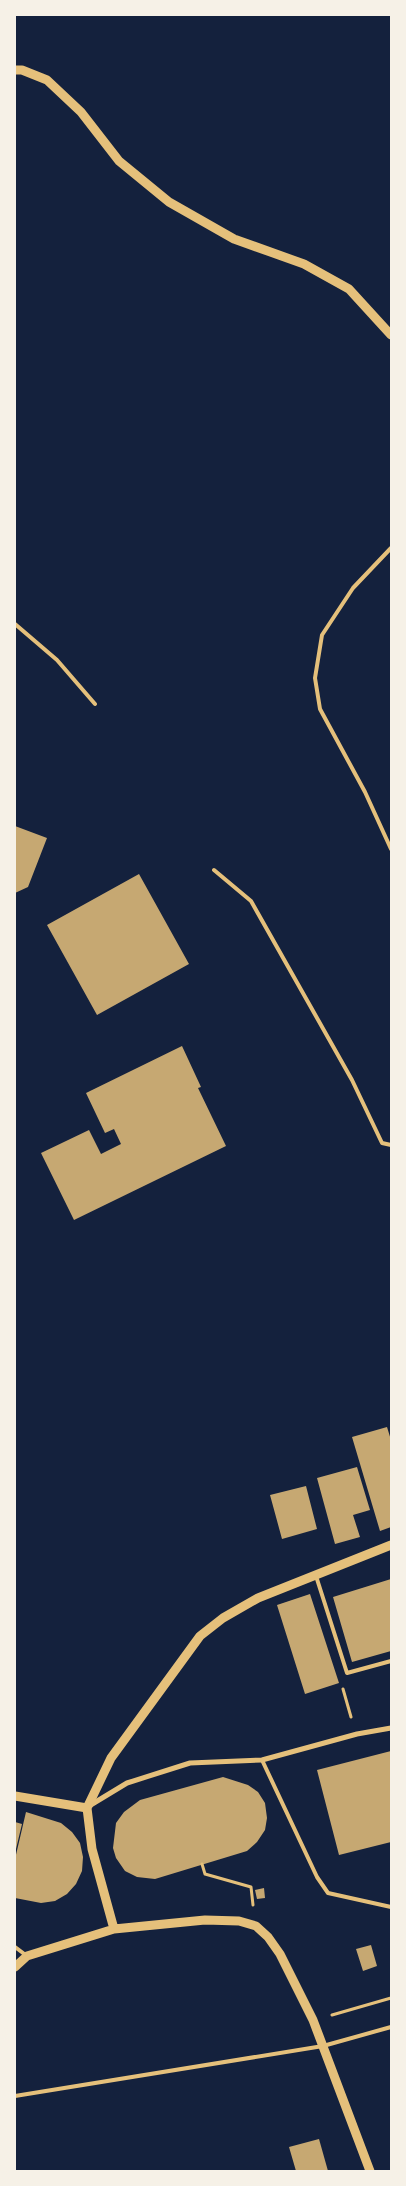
<svg xmlns="http://www.w3.org/2000/svg" width="406" height="2186" font-family="Literata,serif">
	<style>
		.building { fill: #c6a872 }
		.lines { fill: none; stroke-linecap: round; stroke-linejoin: round }
		.path { stroke: #e5c07b; stroke-width: 3 }
		.service { stroke: #e5c07b; stroke-width: 4 }
		.minor { stroke: #e5c07b; stroke-width: 5 }
		.tertiary { stroke: #e5c07b; stroke-width: 9 }
	</style>
	<rect width="100%" height="100%" fill="#14213d"/>
	<!-- building -->
	<path class="building" d="M15,826L47,838L28,887L15,893Z
		M139,874L189,964L97,1015L47,925Z
		M182,1046L201,1087L198,1088L226,1146L74,1220L41,1153L89,1130L101,1154L121,1144L114,1129L105,1133L86,1093Z
		M387,1427L391,1440V1527L380,1531L352,1437Z
		M357,1467L370,1510L353,1515L360,1537L335,1544L317,1478Z
		M306,1486L317,1529L282,1539L270,1495Z
		M391,1579V1651L352,1662L333,1597Z
		M310,1594L339,1683L305,1694L277,1605Z
		M391,1751V1842L339,1855L317,1770Z
		M223,1777L248,1785L258,1792L265,1803L267,1818L265,1830L257,1842L247,1851L155,1879L137,1877L125,1871L116,1858L113,1848L116,1823L124,1812L140,1800Z
		M26,1812L61,1823L72,1832L80,1843L83,1857L82,1871L76,1884L67,1894L55,1901L41,1903L15,1898V1859Z
		M15,1822L22,1824L16,1849H15Z
		M264,1888L265,1898L257,1899L255,1890Z
		M371,1945L377,1966L363,1971L356,1949Z
		M319,2139L328,2171H296L289,2147Z"/>
	<g class="lines">
		<!-- path -->
		<path class="path" d="M343,1689L351,1717
			M202,1864L205,1874L251,1887L253,1905
			M332,2015L391,1998"/>
		<!-- service -->
		<path class="service" d="M391,548L353,588L322,635L315,678L320,709L365,792L391,849
			M15,624L57,660L95,704
			M214,870L251,901L352,1080L382,1143L391,1145
			M316,1576L347,1673L391,1661
			M262,1760L317,1877L328,1893L391,1907
			M15,1947L27,1956
			M15,2096L323,2046L391,2027"/>
		<!-- minor -->
		<path class="minor" d="M89,1806L127,1783L190,1763L262,1760L357,1734L391,1728"/>
		<!-- tertiary -->
		<path class="tertiary" d="M15,70H22L47,80L81,112L119,161L169,202L234,239L304,264L349,289L391,335
			M15,1796L87,1808L111,1758L200,1636L223,1618L258,1598L391,1545
			M87,1808L92,1849L114,1929
			M15,1967L27,1956L114,1929L205,1920L239,1921L256,1926L268,1937L280,1954L313,2020L370,2171"/>
	</g>
	<!-- border -->
	<rect width="406" height="2186" fill="none" stroke="#f6f1e7" stroke-width="32"/>
</svg>
